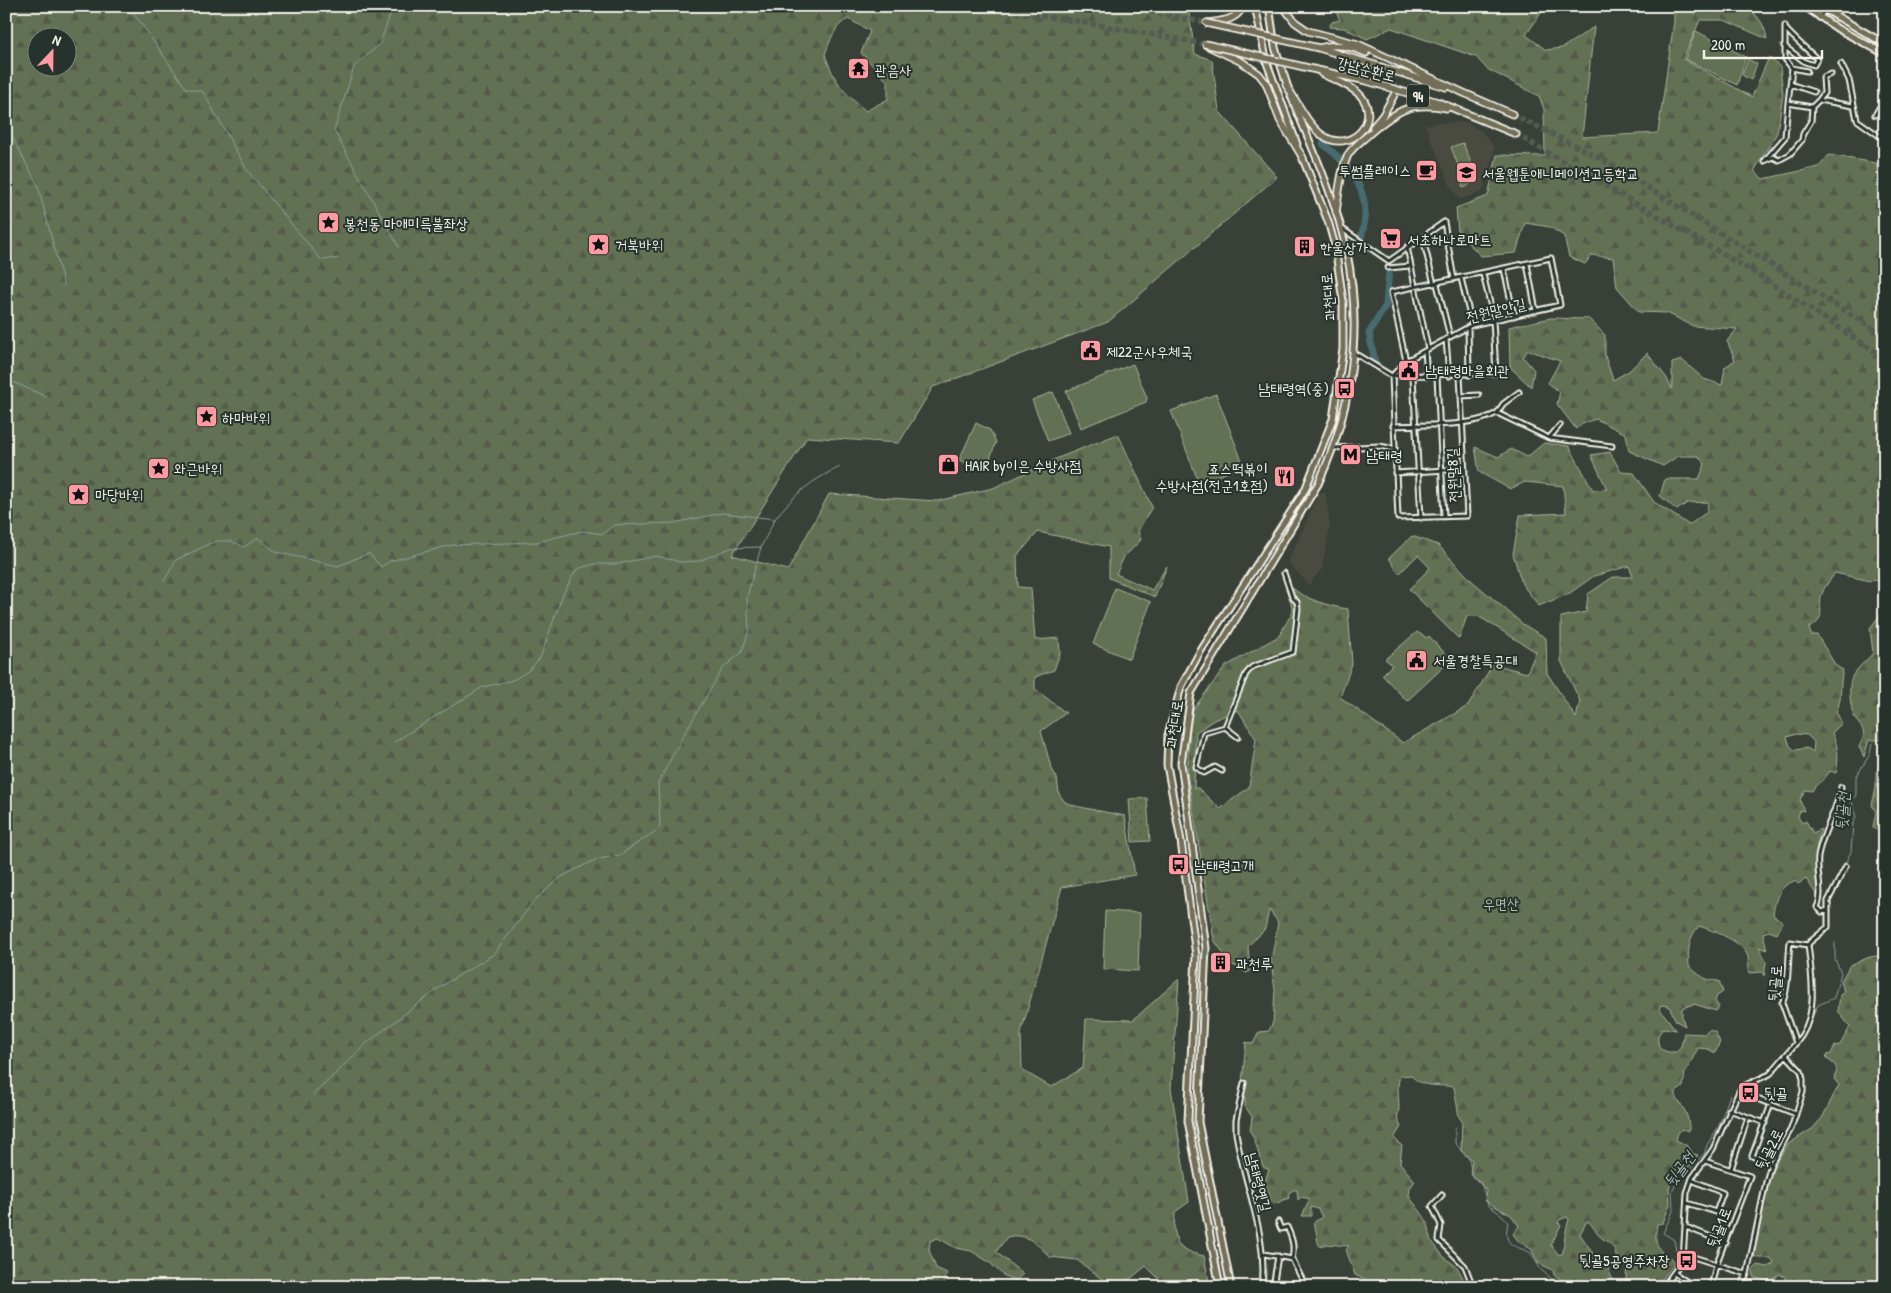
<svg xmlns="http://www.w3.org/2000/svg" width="1891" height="1293" font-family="'Patrick Hand','Poor Story',sans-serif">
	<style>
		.built { fill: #494c41 }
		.grass { fill: url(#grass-dots); stroke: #abb19d }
		.forest { fill: url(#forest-firs); stroke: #abb19d; fill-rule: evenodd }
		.garden { fill: #627152; stroke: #abb19d }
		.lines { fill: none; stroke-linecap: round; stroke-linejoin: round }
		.stream { stroke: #8da19f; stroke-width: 1 }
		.river { stroke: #486b6e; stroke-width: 7 }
		.trunk-tunnel { stroke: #555b52; stroke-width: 5.5; stroke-dasharray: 5.5 3; stroke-linecap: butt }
		.minor-casing { stroke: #f4f1e8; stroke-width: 7 }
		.primary-casing { stroke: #f4f1e8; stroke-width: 9 }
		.trunk-casing { stroke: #f4f1e8; stroke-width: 9 }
		.minor { stroke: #26332d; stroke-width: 3 }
		.primary { stroke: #726e59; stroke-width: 5 }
		.trunk { stroke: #726e59; stroke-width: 5.5 }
		.trunk-bridge-casing { stroke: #f4f1e8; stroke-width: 9; stroke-linecap: butt }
		.trunk-bridge { stroke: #726e59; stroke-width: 5.5 }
		.labels { text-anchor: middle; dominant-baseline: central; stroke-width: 4; stroke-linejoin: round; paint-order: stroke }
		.shield { fill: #26332d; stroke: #b6b8b0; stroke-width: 1 }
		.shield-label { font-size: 14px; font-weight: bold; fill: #f4f1e8 }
		.poi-label { font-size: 15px; fill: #f4f1e8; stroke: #26332d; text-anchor: start }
		.street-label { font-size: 15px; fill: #f4f1e8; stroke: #26332d }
		.park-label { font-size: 15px; fill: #babeac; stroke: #26332d }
		.water-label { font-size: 16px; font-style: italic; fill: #afbbb7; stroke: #26332d }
	</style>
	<defs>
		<pattern id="grass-dots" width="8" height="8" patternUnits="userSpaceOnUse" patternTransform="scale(1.25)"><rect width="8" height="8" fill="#627152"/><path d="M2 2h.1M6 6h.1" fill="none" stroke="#545a4b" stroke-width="1.8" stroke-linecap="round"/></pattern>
		<pattern id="forest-firs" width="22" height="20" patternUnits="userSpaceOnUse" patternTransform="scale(1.25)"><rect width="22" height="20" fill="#627152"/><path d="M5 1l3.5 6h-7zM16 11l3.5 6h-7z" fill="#545a4b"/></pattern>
	</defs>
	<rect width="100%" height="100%" fill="#394037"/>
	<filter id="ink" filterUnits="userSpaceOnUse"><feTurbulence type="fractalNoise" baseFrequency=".02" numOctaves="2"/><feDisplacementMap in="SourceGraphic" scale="10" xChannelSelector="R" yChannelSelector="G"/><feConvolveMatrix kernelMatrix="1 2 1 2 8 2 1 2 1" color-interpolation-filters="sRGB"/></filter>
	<g filter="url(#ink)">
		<!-- built -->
		<path class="built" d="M1467,122L1482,132L1495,148L1482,192L1460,199L1451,187L1425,125L1436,123Z
			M1325,492L1330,526L1322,568L1309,585L1288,562L1319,493Z"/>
		<!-- grass -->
		<path class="grass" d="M1147,798L1150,841L1132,842L1129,799Z"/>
		<!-- forest -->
		<path class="forest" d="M6,6H1188L1195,54L1212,60L1219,111L1277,177L1108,322L933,387L899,443L807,437L732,555L788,570L829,494L937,501L993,488L1058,458L1118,434L1152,507L1138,531L1141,540L1124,557L1116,574L1152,590L1167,566L1155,597L1109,578V547L1038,532L1017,556L1018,587L1031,588L1035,640L1059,638L1060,653L1054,670L1035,677V689L1066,713L1041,731L1051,767L1057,778L1059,794L1065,802L1075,806L1125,816L1135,875L1062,887L1021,1033L1022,1070L1051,1087L1083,1068L1086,1019L1133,1020L1179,979L1171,1088L1189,1202L1175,1212L1174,1229L1178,1245L1192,1253L1204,1256L1210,1287H1167L1146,1266L1130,1279L1119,1284L1107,1283L1077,1260L1050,1257C1037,1244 1027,1232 1007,1237L996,1252L1023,1274L1015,1281L1003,1275L989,1262L971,1251L956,1248L938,1238L930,1241L929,1250L936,1268L947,1273L943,1287H6ZM848,19L870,31L861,53L888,82V99L866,111C844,93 834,82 825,54C830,42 835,24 848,19ZM38,38H68V68H38Z
			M1334,6H1546L1526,35L1546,50L1562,48L1594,27L1582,137L1658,133L1674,21V6H1743C1757,12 1765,25 1767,39L1724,20H1700L1683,59L1752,97L1769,57L1780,67L1783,95L1777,133L1754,171L1763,179L1819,167L1829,155L1876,163L1885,208V579L1870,581L1835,573C1831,579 1824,587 1822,594C1817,609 1828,619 1809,628L1811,635H1817L1836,666L1843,670C1839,683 1843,700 1836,712L1842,723L1832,733C1839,747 1839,758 1836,773L1830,771C1825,780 1817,782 1812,791L1805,790L1800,800L1804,811L1800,810L1798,817L1802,823L1806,821L1813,833L1821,829C1813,852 1815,872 1818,897L1806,879L1798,884L1795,881C1779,885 1775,900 1773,915L1783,922L1777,934L1769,931L1763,933L1767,950L1759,947L1766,962L1764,976L1762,972L1749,973C1747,968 1749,962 1748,957C1743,941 1714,931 1699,926C1688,938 1688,950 1689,966C1699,975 1705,981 1719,981L1723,992L1717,996L1715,1001L1719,1007L1716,1011L1694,1004L1682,1008V1017L1685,1026L1676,1021L1669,1006L1661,1005L1659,1008L1676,1030L1664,1028C1656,1035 1657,1040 1660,1049L1668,1052H1676L1681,1046L1684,1033L1705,1034L1709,1030L1715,1032L1720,1042L1715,1053L1708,1049L1698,1048L1685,1073L1683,1087L1676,1092V1099C1685,1107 1690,1120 1689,1131L1682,1129L1678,1133L1676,1140L1688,1146L1693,1154L1698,1155L1694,1162L1671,1182L1669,1189L1670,1204L1663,1223L1657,1224C1654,1241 1656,1252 1673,1259L1674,1264L1656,1287H1629L1626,1280L1627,1263L1616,1257C1615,1241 1604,1243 1597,1233C1593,1228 1593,1225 1587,1221L1580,1234L1600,1264L1607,1265L1615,1287H1573L1554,1275L1553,1270L1538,1263L1531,1248L1519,1242L1513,1234L1519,1226L1511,1215L1485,1201L1486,1190L1470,1173L1472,1160L1461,1151L1462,1121L1459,1117L1454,1087C1439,1084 1422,1089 1411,1075L1400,1076C1395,1091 1402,1105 1397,1118L1401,1127L1394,1138L1402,1146L1400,1163L1415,1181L1410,1188L1409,1196C1419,1211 1431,1220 1430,1239L1443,1256L1457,1267L1468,1287H1367L1368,1281L1355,1275L1346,1250L1349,1246L1326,1244L1320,1247C1315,1238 1318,1231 1313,1223L1322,1217L1318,1209L1311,1207V1216H1302L1310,1199L1301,1197L1298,1200L1297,1190H1293L1288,1194L1289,1198L1275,1204L1271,1202L1265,1181L1269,1169L1264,1168C1257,1155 1258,1144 1250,1131L1252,1117L1245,1106V1097L1241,1093L1246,1042L1253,1044L1259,1032L1269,1031L1273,1022L1275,990L1271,962L1278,922L1269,910L1265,929L1248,946L1249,959L1260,962L1247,973L1231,964L1214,940L1187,772L1191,712L1226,666L1279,636L1293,611L1288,592L1291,587C1307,600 1328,606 1348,609L1352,664L1340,697L1403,743L1468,706L1493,664L1527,673L1536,652L1478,616H1467L1459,639L1409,589L1430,568L1418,555L1399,574L1389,558L1412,536L1438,545L1471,580L1498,603L1524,625L1546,638L1547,673L1576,718L1580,701L1561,661V617L1586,612L1588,594L1613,577H1633L1629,566L1594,576L1570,593L1539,606L1522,584L1513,554L1520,515L1566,513L1563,486L1525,482L1510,489L1479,472L1475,447L1498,457L1511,449L1527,457L1544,443L1569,446L1593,490L1607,489L1591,455L1610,452L1621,472L1634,473L1654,502L1689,525L1707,512L1708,502L1687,503L1677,510L1660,496L1665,479H1699L1705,464L1698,456H1678L1663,466L1629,451L1626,434L1596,419L1583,423L1576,429L1557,404L1560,392L1548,383L1560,361L1528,350L1523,357L1534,370L1531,387L1510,367L1509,327L1551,318L1589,319L1605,335V356L1613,380L1629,371L1647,353L1666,377L1672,389V363L1682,360L1704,379L1722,385L1725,367L1735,360L1727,341L1737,329L1693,326L1667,313L1639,312L1617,287L1613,258L1592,255L1585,264L1569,257L1564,236L1550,227L1525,223L1516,253L1481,256L1458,233L1456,208L1488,196L1497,155L1545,156L1544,109L1539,96L1487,69L1476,57L1391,28L1367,39L1344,28L1329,27L1332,22L1340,20ZM1238,710L1256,739L1249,787L1220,809L1198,788H1194L1196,732L1214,720ZM1796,734L1807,735L1814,742L1813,752L1807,748L1795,750L1790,746L1787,737ZM1567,1217L1569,1220C1565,1231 1564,1241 1563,1253L1559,1255L1551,1245L1561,1225L1558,1222L1559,1220Z
			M1885,604V736L1881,740H1869L1864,757L1859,747C1869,728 1860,729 1854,716C1850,707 1848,685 1852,677C1856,669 1867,660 1873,653L1870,628L1883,611Z
			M1885,760V785L1881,786L1879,792L1885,799V836L1873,827L1876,812L1872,805L1876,788V772Z
			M1885,955V1287H1784L1785,1277L1779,1274L1775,1279L1763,1281L1753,1277V1270L1758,1265L1768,1267L1774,1263L1771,1258H1759L1754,1256L1770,1172L1788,1144L1812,1129L1822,1118L1839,1085L1834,1079L1837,1070L1835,1065L1826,1058L1827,1055L1831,1054L1835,1046L1840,1045L1850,1027L1838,1011L1840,995L1844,992L1841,981L1850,965L1870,957Z"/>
		<!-- garden -->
		<path class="garden" d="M1696,31L1746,57L1737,85L1685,59Z
			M1748,59L1757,64L1751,80L1742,75Z
			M1463,143L1477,178L1465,188L1462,186L1464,181L1451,147Z
			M1133,364L1147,398L1146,402L1081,428L1066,391Z
			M1053,392L1069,433L1048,441L1032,400Z
			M1216,394L1244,466L1199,483L1171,411Z
			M976,423L990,430L996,442L988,464L977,468L959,460Z
			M1115,588L1151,602L1129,659L1093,644Z
			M1417,632L1427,638L1429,636L1451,660L1407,701L1382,675L1392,665L1385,659Z
			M1105,911L1140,913L1138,971L1103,969Z"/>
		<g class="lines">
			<!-- stream -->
			<path class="stream" d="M129,6L186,88L203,92L247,170L321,260L339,258
				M393,6L380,44L354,67L334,131L399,247
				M6,125L38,186L64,286
				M6,379L47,397
				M164,581L176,560L215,541H231L244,547L258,538L276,552L338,566L369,553L381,567L390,561L452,545L537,542L582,531L603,534L614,525L673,523L722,513L775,519C793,495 813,479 840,467
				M394,742L483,687L513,680L528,671L540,658L563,594L577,569L594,564H617L656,556L681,562L699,561L730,548L761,547
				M1825,908L1827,898L1851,852L1853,823L1856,818L1852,802L1856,795V777L1870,754L1872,743
				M1802,1037L1818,1005L1834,998L1841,973L1835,959V943
				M313,1095L368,1042L440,987L494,954L534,901L561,877L595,860L620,855L660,828L658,783L684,734L723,668L742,652L749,630L747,597L761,547L775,519
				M1455,1127V1143L1469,1159L1472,1176L1481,1183L1488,1205L1502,1215L1508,1223C1502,1248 1516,1245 1531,1253L1541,1270L1562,1287
				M1677,1255L1674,1240L1663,1233L1673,1211L1672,1192L1676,1184L1704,1154L1707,1145L1719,1126L1730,1095"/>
			<!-- river -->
			<path class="river" d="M1323,144C1354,168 1374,197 1361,237
				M1375,362L1369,333L1386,305L1389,270"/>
			<!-- trunk-tunnel -->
			<path class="trunk-tunnel" d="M973,6L1076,21L1205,44
				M1124,6L1206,23
				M1366,53C1382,61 1396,74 1394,93
				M1512,114L1602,159L1885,336
				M1516,134L1757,274L1885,358"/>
			<defs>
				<path id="minor" d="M1787,6L1792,8
					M1819,18L1827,6
					M1785,26V59L1792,68
					M1784,46L1805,62L1814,65L1817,59C1806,48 1795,40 1785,28
					M1841,64L1849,80L1857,120L1885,140
					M1807,71L1792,68L1788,103L1812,107L1819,100L1853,106
					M1790,84L1814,92
					M1819,100L1824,93L1823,77L1831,74
					M1875,115L1885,98
					M1766,159L1785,137L1788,103
					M1764,161L1773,157L1779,160L1790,154L1802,140L1803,134L1811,121L1812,107
					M1341,228L1389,261L1444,222L1454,279
					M1423,239L1434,284
					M1407,247L1428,349
					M1527,264L1536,311
					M1388,268L1410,266
					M1504,269L1514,316
					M1483,274L1494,320
					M1461,278L1472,325
					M1437,284L1450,337
					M1468,327L1469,375
					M1446,339L1449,376
					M1425,351L1427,376
					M1354,353L1392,376L1496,373L1493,320
					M1392,376L1406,361L1472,325L1560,305L1551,258L1391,292L1406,361
					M1392,376L1398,518L1467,516L1460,375
					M1437,376L1444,517
					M1413,377L1421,518
					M1461,396L1479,395
					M1497,413L1503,404L1519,392
					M1393,426C1424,424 1470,428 1497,413L1549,438L1612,446
					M1549,438L1560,425
					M1334,448L1380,446L1394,449
					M1395,473L1464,469
					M1225,727L1238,737
					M1222,771L1215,767L1204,773L1196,767L1204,733L1225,727L1246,674L1252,667L1293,652L1298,608L1297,602L1292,597L1284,573
					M1828,910L1822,912L1817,907C1824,894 1816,872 1818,857C1821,833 1837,812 1841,787
					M1797,1042C1819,1015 1812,978 1808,945
					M1244,1083L1236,1120V1133C1244,1186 1268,1233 1262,1287
					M1739,1092L1796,1114
					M1729,1110L1765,1123
					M1705,1161L1750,1176L1716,1265L1711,1287
					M1771,1164L1752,1156L1771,1104
					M1731,1169L1748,1117
					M1442,1195L1432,1206L1441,1225L1439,1240L1465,1266L1472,1284L1477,1287
					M1687,1203L1716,1212L1723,1193L1692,1180
					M1278,1222L1281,1229L1287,1227C1292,1238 1295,1246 1292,1259
					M1686,1227L1726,1243
					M1264,1254L1292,1259L1306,1287
					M1684,1254L1747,1274
					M1278,1256L1274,1281L1287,1283V1287
					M1674,1273L1695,1287
					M1663,1287L1683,1260L1687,1193L1692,1178L1713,1149L1741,1087L1770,1074L1796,1043L1782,1003C1789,992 1788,958 1790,942L1808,945L1810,942L1828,927V901L1846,866
					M1741,1287L1747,1274L1766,1182L1771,1164L1791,1129L1803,1092V1079L1801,1071L1786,1055"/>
				<path id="primary" d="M1255,6L1267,63L1297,144
					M1269,6L1275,47L1288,88
					M1804,6L1838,29L1885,54
					M1819,6L1885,44
					M1220,1287L1188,1121L1196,956L1181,841L1167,765L1168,735L1181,687L1200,652L1305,490L1333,419L1343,349V301L1335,246L1328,221L1301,154
					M1231,1287L1198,1122L1206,948L1181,763L1191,693L1318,484C1357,400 1365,309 1339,221C1327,178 1307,137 1291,96"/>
				<path id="trunk" d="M1283,6L1295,22L1308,31L1358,44L1466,94
					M1207,23C1222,21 1236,21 1243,6
					M1206,45L1242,62L1259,74L1266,83L1280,120L1303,158
					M1319,48L1446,87
					M1319,48C1336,43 1350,46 1366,53
					M1317,70L1367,81L1438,102L1516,134
					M1286,85C1297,101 1307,124 1322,135C1350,155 1382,121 1361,96C1351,85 1334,80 1321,73
					M1464,93L1512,114
					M1373,127L1383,115L1394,95
					M1336,212C1339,193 1340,173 1348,155C1353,146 1363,140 1370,133C1397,110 1411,101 1447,108"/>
			</defs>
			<!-- minor casing -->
			<use href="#minor" class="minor-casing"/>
			<!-- primary casing -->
			<use href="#primary" class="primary-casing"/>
			<!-- trunk casing -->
			<use href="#trunk" class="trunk-casing"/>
			<!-- minor -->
			<use href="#minor" class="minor"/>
			<!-- primary -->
			<use href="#primary" class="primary"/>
			<!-- trunk -->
			<use href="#trunk" class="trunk"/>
			<defs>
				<path id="trunk-bridge" d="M1206,23L1319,48
					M1205,44L1317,70"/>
			</defs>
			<!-- trunk-bridge casing -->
			<use href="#trunk-bridge" class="trunk-bridge-casing"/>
			<!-- trunk-bridge -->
			<use href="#trunk-bridge" class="trunk-bridge"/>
		</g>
	</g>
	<!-- icons -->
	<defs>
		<symbol id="temple-square" viewBox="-11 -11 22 22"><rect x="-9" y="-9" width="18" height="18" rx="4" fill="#ff9aa2" stroke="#26332d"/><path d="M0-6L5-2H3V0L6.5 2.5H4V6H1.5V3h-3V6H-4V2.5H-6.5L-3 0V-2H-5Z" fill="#111"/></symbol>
		<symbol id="cafe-square" viewBox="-11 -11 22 22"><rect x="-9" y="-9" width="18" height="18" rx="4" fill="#ff9aa2" stroke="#26332d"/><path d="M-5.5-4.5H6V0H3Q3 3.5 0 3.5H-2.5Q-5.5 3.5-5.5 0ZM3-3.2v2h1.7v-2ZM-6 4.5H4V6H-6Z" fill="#111"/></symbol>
		<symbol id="school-square" viewBox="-11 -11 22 22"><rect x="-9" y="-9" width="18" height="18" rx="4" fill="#ff9aa2" stroke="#26332d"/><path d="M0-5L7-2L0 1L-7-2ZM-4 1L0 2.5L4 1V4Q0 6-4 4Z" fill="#111"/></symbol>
		<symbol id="sight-square" viewBox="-11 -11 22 22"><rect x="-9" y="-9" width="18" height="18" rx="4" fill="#ff9aa2" stroke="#26332d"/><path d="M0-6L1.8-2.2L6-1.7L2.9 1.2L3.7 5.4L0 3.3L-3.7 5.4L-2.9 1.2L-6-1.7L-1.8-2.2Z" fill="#111"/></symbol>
		<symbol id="supermarket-square" viewBox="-11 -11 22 22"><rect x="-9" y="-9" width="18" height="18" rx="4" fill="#ff9aa2" stroke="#26332d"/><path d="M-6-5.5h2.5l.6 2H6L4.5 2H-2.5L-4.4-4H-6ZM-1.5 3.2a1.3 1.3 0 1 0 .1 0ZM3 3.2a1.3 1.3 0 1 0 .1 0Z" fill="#111"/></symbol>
		<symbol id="building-square" viewBox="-11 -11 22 22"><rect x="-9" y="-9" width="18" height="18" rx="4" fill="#ff9aa2" stroke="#26332d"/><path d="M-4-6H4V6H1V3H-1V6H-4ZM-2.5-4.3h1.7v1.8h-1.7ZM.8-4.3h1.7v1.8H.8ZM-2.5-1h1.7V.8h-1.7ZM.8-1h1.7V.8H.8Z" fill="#111"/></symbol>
		<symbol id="civic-square" viewBox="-11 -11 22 22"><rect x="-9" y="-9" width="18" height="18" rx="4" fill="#ff9aa2" stroke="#26332d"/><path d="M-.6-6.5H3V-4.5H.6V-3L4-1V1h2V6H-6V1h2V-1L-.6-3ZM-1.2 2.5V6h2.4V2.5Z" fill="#111"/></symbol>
		<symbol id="bus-square" viewBox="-11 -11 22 22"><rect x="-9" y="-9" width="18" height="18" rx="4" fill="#ff9aa2" stroke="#26332d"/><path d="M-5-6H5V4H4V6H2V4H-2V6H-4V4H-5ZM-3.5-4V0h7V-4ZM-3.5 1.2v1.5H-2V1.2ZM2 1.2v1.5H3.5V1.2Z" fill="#111"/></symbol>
		<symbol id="metro-square" viewBox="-11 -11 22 22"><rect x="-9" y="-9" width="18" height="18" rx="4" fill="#ff9aa2" stroke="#26332d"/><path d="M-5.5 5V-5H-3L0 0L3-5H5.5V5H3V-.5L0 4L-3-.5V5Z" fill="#111"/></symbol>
		<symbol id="shop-square" viewBox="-11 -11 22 22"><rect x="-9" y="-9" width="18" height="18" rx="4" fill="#ff9aa2" stroke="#26332d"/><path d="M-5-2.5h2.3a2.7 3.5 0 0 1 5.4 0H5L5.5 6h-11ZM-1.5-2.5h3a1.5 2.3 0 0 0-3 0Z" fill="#111"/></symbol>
		<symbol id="restaurant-square" viewBox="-11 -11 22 22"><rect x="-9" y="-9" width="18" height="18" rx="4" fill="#ff9aa2" stroke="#26332d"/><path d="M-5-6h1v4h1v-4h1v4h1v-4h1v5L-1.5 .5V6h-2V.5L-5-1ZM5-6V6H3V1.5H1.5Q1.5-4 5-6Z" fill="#111"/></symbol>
	</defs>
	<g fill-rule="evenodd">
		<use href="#temple-square" x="846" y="56" width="25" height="25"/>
		<use href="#cafe-square" x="1414" y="158" width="25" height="25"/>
		<use href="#school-square" x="1454" y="160" width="25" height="25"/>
		<use href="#sight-square" x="316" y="210" width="25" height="25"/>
		<use href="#supermarket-square" x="1378" y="226" width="25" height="25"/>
		<use href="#sight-square" x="586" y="232" width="25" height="25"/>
		<use href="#building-square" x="1292" y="234" width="25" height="25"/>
		<use href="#civic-square" x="1078" y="338" width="25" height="25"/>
		<use href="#civic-square" x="1396" y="358" width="25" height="25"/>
		<use href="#bus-square" x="1332" y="376" width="25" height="25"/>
		<use href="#sight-square" x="194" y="404" width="25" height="25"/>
		<use href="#metro-square" x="1338" y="442" width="25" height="25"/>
		<use href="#shop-square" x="936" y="452" width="25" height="25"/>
		<use href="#sight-square" x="146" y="456" width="25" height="25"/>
		<use href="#restaurant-square" x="1272" y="464" width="25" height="25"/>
		<use href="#sight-square" x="66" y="482" width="25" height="25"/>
		<use href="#civic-square" x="1404" y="648" width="25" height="25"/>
		<use href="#bus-square" x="1166" y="852" width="25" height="25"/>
		<use href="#building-square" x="1208" y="950" width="25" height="25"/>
		<use href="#bus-square" x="1736" y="1080" width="25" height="25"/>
		<use href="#bus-square" x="1674" y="1248" width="25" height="25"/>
	</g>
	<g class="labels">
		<!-- shield labels -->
		<rect class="shield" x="1407" y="84.5" width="22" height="23" rx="4"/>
		<g class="shield-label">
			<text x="1418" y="96">94</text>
		</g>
		<!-- poi labels -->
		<g class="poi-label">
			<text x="875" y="69">관음사</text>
			<text x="1411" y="170" text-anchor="end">투썸플레이스</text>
			<text x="1482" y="173">서울웹툰애니메이션고등학교</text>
			<text x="344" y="223">봉천동 마애미륵불좌상</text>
			<text x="1407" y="239">서초하나로마트</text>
			<text x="615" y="244">거북바위</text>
			<text x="1320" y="247">한울상가</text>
			<text x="1106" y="351">제22군사우체국</text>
			<text x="1425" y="370">남태령마을회관</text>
			<text x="1329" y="388" text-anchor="end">남태령역(중)</text>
			<text x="222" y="417">하마바위</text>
			<text x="1366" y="455">남태령</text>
			<text x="965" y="465">HAIR by이은 수방사점</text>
			<text x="174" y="468">와근바위</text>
			<text x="1268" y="468" text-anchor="end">죠스떡볶이<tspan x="1268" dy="17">수방사점(전군1호점)</tspan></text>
			<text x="95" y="494">마당바위</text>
			<text x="1433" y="660">서울경찰특공대</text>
			<text x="1194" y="865">남태령고개</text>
			<text x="1236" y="963">과천루</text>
			<text x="1764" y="1093">뒷골</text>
			<text x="1670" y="1260" text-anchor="end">뒷골5공영주차장</text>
		</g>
		<!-- street labels -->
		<g class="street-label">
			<text transform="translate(1366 69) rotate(14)">강남순환로</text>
			<text transform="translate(1328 297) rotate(-95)">과천대로</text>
			<text transform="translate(1496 310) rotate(-14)">전원말안길</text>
			<text transform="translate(1453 475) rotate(-93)">전원말8길</text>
			<text transform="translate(1174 724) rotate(-82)">과천대로</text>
			<text transform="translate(1775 983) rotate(-86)">뒷골로</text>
			<text transform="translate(1769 1149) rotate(-64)">뒷골2로</text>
			<text transform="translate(1259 1182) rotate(75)">남태령옛길</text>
			<text transform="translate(1719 1227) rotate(-69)">뒷골1로</text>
		</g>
		<!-- park labels -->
		<g class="park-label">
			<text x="1501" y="903">우면산</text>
		</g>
		<!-- water labels -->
		<g class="water-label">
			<text transform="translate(1842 811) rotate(-87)">뒷골천</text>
			<text transform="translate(1679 1169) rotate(-54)">뒷골천</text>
		</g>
	</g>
	<!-- margin -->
	<rect width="1891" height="1293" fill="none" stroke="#26332d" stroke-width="25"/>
	<rect x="12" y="12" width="1866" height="1268" fill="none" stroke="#f4f1e8" stroke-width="2" filter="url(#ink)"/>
	<!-- north arrow -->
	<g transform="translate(52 52) rotate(22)"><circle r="24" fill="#26332d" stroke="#787f78"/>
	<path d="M0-4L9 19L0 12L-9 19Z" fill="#ff9aa2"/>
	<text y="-8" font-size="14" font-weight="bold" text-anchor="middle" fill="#f4f1e8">N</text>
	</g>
	<!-- scale -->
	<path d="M1704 50v8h118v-8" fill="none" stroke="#f4f1e8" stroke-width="2.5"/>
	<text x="1711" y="50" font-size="15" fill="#f4f1e8" stroke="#26332d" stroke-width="4" paint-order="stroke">200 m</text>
</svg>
